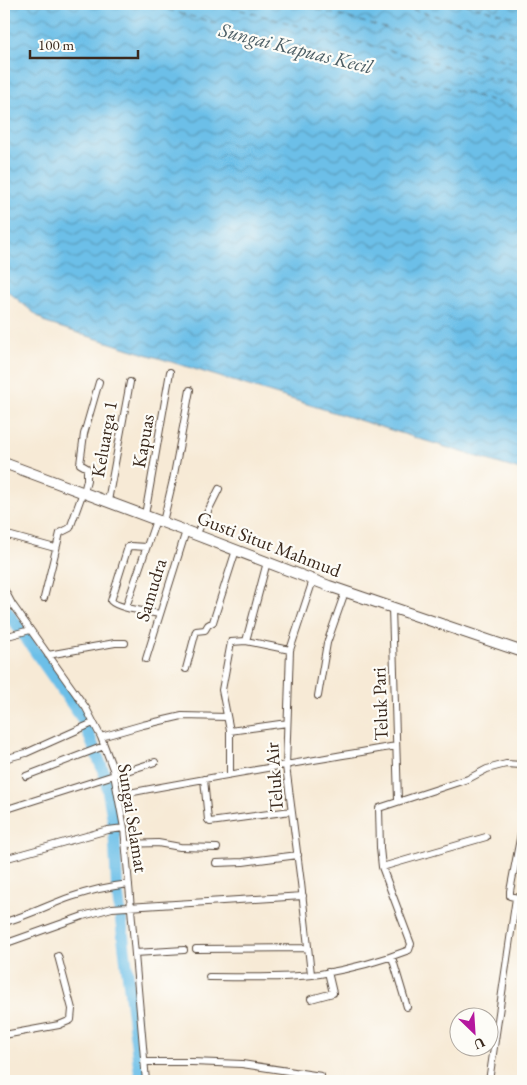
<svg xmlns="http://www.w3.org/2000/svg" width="527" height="1085" font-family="'EB Garamond',serif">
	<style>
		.water { fill: url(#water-waves); stroke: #547483 }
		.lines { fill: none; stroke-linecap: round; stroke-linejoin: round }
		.river { stroke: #6cbfe8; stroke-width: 12 }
		.ferry { stroke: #4c5e65; stroke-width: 1; stroke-dasharray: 6 5; stroke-linecap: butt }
		.minor-casing { stroke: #57473a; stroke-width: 8 }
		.trunk-casing { stroke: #57473a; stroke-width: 12 }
		.minor { stroke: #fff; stroke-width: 6 }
		.trunk { stroke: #fff; stroke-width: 10 }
		.labels { text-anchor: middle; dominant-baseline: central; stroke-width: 4.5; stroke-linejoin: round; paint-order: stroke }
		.street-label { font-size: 19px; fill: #3b2a1e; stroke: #fdfcf7 }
		.water-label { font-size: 20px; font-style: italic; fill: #4c5e65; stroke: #fdfcf7 }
	</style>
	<defs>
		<pattern id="water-waves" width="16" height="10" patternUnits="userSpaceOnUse" patternTransform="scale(1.25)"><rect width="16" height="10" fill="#6cbfe8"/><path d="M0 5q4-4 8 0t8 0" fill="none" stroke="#5a9bbb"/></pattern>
	</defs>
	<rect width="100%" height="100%" fill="#fdfcf7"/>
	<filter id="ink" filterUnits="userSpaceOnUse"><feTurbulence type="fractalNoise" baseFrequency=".02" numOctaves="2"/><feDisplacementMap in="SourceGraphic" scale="10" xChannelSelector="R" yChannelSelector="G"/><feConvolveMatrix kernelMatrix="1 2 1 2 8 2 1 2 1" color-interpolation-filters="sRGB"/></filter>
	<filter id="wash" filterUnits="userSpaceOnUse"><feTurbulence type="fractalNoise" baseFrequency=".0096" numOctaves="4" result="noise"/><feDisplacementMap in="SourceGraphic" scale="20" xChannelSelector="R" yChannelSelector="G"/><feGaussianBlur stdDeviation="1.12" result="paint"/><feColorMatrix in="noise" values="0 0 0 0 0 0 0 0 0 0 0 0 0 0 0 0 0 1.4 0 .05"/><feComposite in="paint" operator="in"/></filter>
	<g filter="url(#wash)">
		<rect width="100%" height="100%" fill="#f7ead6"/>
		<!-- water -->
		<path class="water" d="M4,4H523V471L46,323L4,288Z"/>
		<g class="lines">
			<!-- river -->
			<path class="river" d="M4,607L82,718L105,775L114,825L117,888L141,1081"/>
			<!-- ferry -->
			<path class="ferry" d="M147,4L523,109
				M219,4L523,87
				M296,4L523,65
				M391,4L523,39
				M464,4L523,19"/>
		</g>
	</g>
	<g filter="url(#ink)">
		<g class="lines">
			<defs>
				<path id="minor" d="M84,492L87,480V468L80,464L84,434L99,382
					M108,501L130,382
					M145,515L170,372
					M163,522L173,480L190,390
					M4,534L55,548
					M196,535L219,489
					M146,547L131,546L128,547L111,601C119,609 147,611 159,614
					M4,589L12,604L86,708L101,737L113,769L124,828L146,1081
					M44,598L60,533L70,528L83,492
					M126,607L156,520
					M392,608L398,800
					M4,637L30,630
					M246,641L267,562
					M48,655L115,643H125
					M146,659L186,531
					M186,669L196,631L205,630L208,625L213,622L236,550
					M318,696L327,643L345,592
					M230,731L287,723
					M101,737L143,725L182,716L227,717
					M4,759L26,753L93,723
					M230,774V731L222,690L231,642L246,641L290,650
					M26,776L104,746
					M204,779L208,820L210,822L291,811
					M118,795C210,777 304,762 396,746
					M4,810L155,762
					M523,823L510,891V896L523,899
					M125,844L158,843L180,847L217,848
					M4,859L108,830L124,828
					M216,863L243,862L298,855
					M382,867L486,837
					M4,922C27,916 48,905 71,897C89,891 110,886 129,884
					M4,944L83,916L112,908L303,896
					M196,949L308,948
					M135,953L184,950
					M392,957L407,1007
					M311,974L301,883L286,766L290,650L313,580
					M209,977C245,977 284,979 320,974C350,969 381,961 409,950L411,944L382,867L380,848L379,808L468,779L487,769L506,764L522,765
					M311,999L333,993L328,972
					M4,1035L59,1025L71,1020L72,1009L58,956
					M144,1062H192L242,1064L321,1076
					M489,1081L516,898"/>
				<path id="trunk" d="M4,463L186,531L329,586L523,652"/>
			</defs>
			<!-- minor casing -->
			<use href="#minor" class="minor-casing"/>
			<!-- trunk casing -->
			<use href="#trunk" class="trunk-casing"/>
			<!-- minor -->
			<use href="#minor" class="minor"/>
			<!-- trunk -->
			<use href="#trunk" class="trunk"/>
		</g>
	</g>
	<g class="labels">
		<!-- street labels -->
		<g class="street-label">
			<text transform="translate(104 439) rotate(-80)">Keluarga 1</text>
			<text transform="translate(143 441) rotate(-80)">Kapuas</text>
			<text transform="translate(269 544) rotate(21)">Gusti Situt Mahmud</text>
			<text transform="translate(151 590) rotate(-73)">Samudra</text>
			<text transform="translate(380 704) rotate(-92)">Teluk Pari</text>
			<text transform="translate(274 777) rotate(-94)">Teluk Air</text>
			<text transform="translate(133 818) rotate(81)">Sungai Selamat</text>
		</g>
		<!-- water labels -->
		<g class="water-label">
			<text transform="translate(296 48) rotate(14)">Sungai Kapuas Kecil</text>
		</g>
	</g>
	<!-- margin -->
	<rect width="527" height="1085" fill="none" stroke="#fdfcf7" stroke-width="20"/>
	<!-- north arrow -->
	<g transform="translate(474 1032) rotate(155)"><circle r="24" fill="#fdfcf7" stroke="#afa8a0"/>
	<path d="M0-4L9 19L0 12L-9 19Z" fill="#b5179e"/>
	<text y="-8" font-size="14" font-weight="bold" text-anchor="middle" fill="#3b2a1e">U</text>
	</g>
	<!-- scale -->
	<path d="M30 50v8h108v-8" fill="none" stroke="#3b2a1e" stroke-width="2.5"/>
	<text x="38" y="50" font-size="15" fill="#3b2a1e" stroke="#fdfcf7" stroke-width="4" paint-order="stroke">100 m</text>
</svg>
